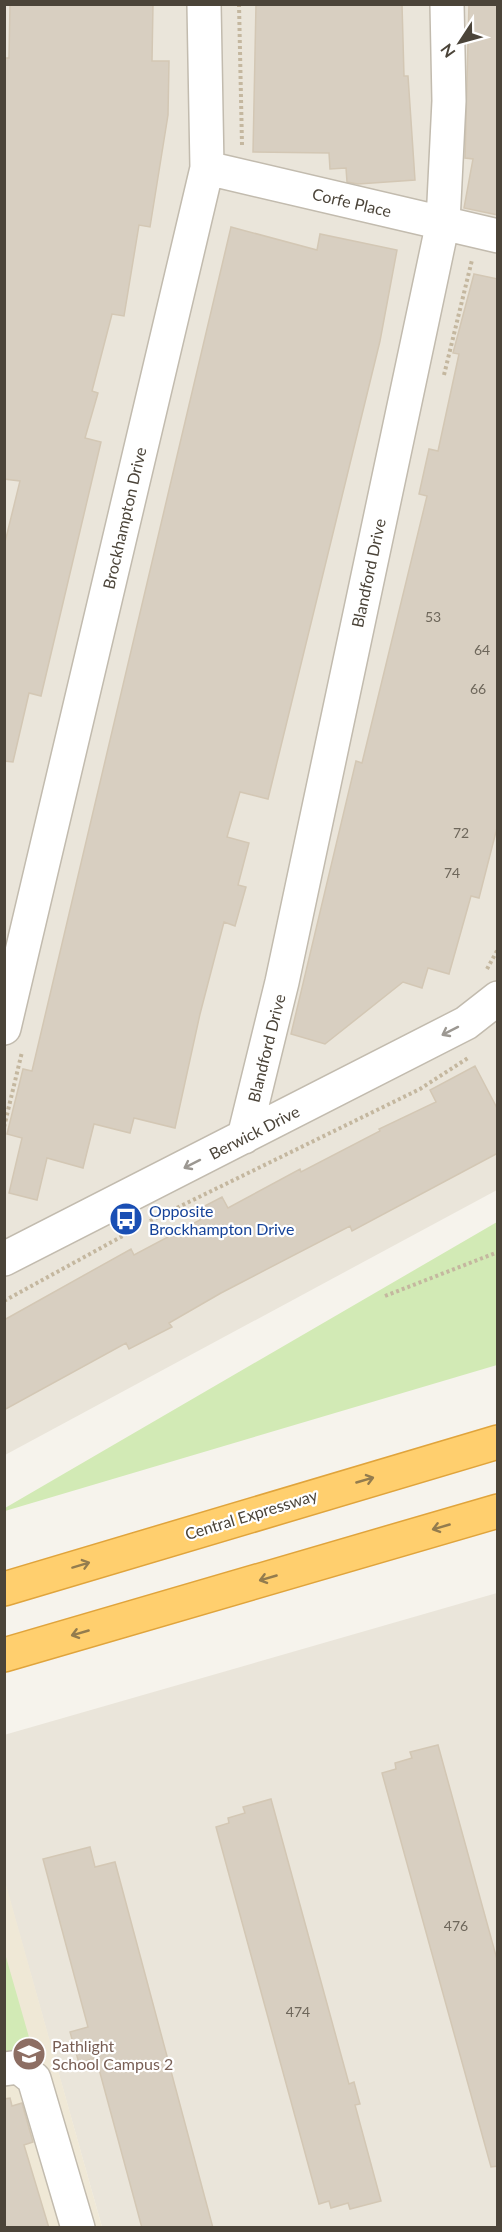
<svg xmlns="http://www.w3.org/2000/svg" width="502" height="2232" font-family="Lato,sans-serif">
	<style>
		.residential { fill: #eae5da }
		.education { fill: #efe8d6 }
		.green { fill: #d2eab5 }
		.building { fill: #d8cfc1; stroke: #d3c7b4; stroke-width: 1.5 }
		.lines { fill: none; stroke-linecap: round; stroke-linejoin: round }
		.minor-casing { stroke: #c2bbae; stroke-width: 36 }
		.highway-casing { stroke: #e0a43c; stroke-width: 36 }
		.path { stroke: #c4b79f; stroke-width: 4; stroke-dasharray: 3 3; stroke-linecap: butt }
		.minor { stroke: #fff; stroke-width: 33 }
		.highway { stroke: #ffcf6e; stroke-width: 33 }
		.oneway { stroke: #9c9892 }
		.oneway2 { stroke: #937c4e }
		.labels { text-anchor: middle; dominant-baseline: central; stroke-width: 4.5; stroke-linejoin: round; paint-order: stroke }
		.number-label { font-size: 14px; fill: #6e675b }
		.street-label { font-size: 16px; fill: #4b4439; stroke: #fff }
		.transit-label { font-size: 16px; fill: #164399; stroke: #fff; text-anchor: start }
		.education-label { font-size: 16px; fill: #785e54; stroke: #fff; text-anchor: start }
	</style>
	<rect width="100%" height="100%" fill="#f6f3ec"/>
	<!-- residential -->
	<path class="residential" d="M5,5H497V1190L5,1455Z
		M497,1593V2227H102L5,1883L4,1735Z"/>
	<!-- education -->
	<path class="education" d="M5,1881L102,2227H5Z"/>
	<!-- green -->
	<path class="green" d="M497,1222V1365L5,1511V1508Z
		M4,1950L33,2051L5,2058H4Z"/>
	<!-- building -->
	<path class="building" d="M10,4H153L152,61H169L168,115L150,227L139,225L124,316L112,314L92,391L98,393L85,438L101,442L41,696L29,693L13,762L4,761V546L20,481L4,479V58H9Z
		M256,4H402L404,76H408L415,180L358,184L347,182L346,168L330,169L329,153L253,152Z
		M469,4H498V215L464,208L473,159L465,158Z
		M231,227L317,250L320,234L397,250L380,341L268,799L240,792L227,837L249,843L238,885L246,887L235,926L224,922L200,1014L175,1128L134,1118L130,1133L94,1124L83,1168L47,1158L37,1200L9,1193L22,1138L7,1134L23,1069L32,1071Z
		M474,274L498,279V824L479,898L471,896L449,974L428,968L422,988L403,982L325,1044L291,1034L356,761L362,763L427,496L419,494L429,449L438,451L459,354L453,353Z
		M475,1066L498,1110V1153L352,1231L350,1226L221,1293L169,1323L172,1327L129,1349L126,1343L4,1410V1320L131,1249L134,1255L200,1220L195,1211L222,1197L228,1208L300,1169L301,1172L380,1131L379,1129L436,1102L430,1090Z
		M438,1745L498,1963V2166L491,2167L382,1773L396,1769L395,1763L412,1758L410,1752Z
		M271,1799L349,2084L354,2082L360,2104L355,2105L381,2201L350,2209L348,2203L331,2208L329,2201L319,2204L216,1827L229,1823L228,1818L245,1813L243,1807Z
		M90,1847L95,1867L115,1862L213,2228H142L96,2058L79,2063L70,2032L88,2027L43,1859Z
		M10,2098L12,2106L22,2103L33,2142L24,2145L49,2228H4V2099Z"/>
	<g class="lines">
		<defs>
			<path id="minor" d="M207,168L498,236
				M4,1028L207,168L204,4
				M244,1137L282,982L443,222L449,101L447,4
				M4,1259L466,1023L498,998
				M4,2069L19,2067L34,2079L78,2228"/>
			<path id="highway" d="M4,1589L498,1442
				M4,1655L498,1511"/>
		</defs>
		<!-- minor casing -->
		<use href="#minor" class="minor-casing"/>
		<!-- highway casing -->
		<use href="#highway" class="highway-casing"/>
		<!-- path -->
		<path class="path" d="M239,4L242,145
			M444,375L472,260
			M487,969L498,949
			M4,1127L22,1052
			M150,1221L420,1089L468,1058
			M385,1296L498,1252
			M4,1301L130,1232"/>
		<!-- minor -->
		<use href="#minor" class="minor"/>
		<!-- highway -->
		<use href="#highway" class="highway"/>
	</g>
	<!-- one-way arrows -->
	<defs><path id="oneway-shaft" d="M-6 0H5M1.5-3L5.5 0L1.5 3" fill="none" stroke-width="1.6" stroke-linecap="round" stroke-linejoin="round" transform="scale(1.5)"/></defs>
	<g class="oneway">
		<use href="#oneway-shaft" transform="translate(450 1031) rotate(153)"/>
		<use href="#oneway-shaft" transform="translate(192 1164) rotate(153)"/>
	</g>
	<g class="oneway2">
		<use href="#oneway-shaft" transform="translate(365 1480) rotate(-16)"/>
		<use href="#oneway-shaft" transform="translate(441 1527) rotate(164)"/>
		<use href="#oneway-shaft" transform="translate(81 1565) rotate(-17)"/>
		<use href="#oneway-shaft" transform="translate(268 1578) rotate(164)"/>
		<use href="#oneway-shaft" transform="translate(80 1633) rotate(164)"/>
	</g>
	<!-- icons -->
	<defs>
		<symbol id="bus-disc" viewBox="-11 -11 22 22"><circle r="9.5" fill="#1a4fb4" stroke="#fff"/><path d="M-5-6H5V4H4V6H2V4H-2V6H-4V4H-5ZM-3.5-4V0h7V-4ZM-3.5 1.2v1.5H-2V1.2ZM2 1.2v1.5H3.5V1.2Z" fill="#fff"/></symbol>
		<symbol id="school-disc" viewBox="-11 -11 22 22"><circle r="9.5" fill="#8d6e63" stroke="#fff"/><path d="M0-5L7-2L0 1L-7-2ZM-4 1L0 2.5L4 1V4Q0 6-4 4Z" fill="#fff"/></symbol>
	</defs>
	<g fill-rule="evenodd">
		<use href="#bus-disc" x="107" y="1200" width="38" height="38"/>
		<use href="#school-disc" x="10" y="2035" width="38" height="38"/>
	</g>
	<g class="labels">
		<!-- number labels -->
		<g class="number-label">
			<text x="433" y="616">53</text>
			<text x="482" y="649">64</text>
			<text x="478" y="688">66</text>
			<text x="461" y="832">72</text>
			<text x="452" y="872">74</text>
			<text x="456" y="1925">476</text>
			<text x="298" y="2011">474</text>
		</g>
		<!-- street labels -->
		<g class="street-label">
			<text transform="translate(352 202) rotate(13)">Corfe Place</text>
			<text transform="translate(124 518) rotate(-77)">Brockhampton Drive</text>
			<text transform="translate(368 573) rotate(-78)">Blandford Drive</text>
			<text transform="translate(266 1048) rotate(-76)">Blandford Drive</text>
			<text transform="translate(254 1132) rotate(-27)">Berwick Drive</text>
			<text transform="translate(251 1514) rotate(-17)">Central Expressway</text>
		</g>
		<!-- transit labels -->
		<g class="transit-label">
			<text x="149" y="1210">Opposite<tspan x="149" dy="18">Brockhampton Drive</tspan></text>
		</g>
		<!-- education labels -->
		<g class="education-label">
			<text x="52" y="2045">Pathlight<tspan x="52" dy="18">School Campus 2</tspan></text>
		</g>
	</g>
	<!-- border -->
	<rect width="502" height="2232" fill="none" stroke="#4b4439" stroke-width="12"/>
	<!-- north arrow -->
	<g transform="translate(460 42) rotate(234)" stroke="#ffffff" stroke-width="4.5" paint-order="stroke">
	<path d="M0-4.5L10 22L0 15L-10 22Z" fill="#4b4439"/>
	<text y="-9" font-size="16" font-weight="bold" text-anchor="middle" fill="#4b4439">N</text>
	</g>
</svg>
